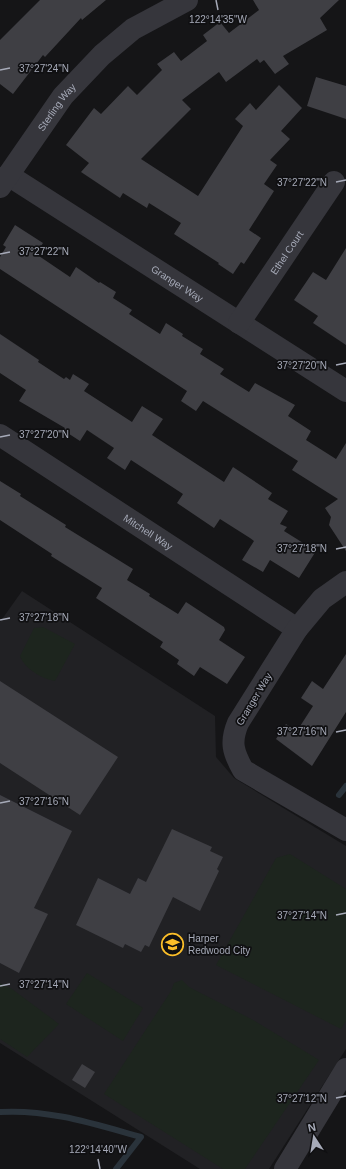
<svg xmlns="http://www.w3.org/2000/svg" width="346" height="1169" font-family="Helvetica,sans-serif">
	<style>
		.built { fill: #212124 }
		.green { fill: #1d251e }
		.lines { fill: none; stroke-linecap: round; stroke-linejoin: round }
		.stream { stroke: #2a333b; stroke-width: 6 }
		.building { fill: #3f3f44 }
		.street { stroke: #36363c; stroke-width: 22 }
		.ticks { fill: none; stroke: #a6aab8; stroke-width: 1.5 }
		.labels { text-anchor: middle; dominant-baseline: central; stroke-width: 3.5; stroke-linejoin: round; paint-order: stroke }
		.street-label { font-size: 10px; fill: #a6aab8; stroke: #101012 }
		.poi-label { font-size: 10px; fill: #a6aab8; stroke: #101012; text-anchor: start }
		.ticks-label { font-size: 10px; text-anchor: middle; fill: #a6aab8; stroke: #101012; stroke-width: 3.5; stroke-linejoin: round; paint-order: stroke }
	</style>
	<rect width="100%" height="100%" fill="#151517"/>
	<!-- built -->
	<path class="built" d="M22,591L215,716L216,757L234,778L346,846V1049L269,1169H200L0,1043V622Z"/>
	<!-- green -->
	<path class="green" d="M43,627L75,644L55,681C42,679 24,668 20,656L34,628Z
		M290,854L346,889V1021L341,1029L216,965L276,858Z
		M87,973L143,1008L123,1041L66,1004Z
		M182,980L189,987L253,1020L319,1060L245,1169H223L104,1094L171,991L174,983Z
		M0,983L12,989L59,1024L27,1057L0,1039Z"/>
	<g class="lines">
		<!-- stream -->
		<path class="stream" d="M339,795L346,786
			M0,1112C49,1109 94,1124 141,1137L116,1169"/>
	</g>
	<!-- building -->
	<path class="building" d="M40,0H106L82,20L81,18L45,57L43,55L13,94L0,84V40Z
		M253,0H339L320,18L327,30L283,56L289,64L275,74L264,60L260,63L257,59L226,82L219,72L182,100L191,109L141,159L198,196L243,126L235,119L250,103L256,110L279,85L302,108L281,131L290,139L270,160L277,165L264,184L274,191L249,230L261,238L244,264L241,262L233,274L218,264L219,263L174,234L181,223L149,203L147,208L123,193L120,198L81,172L89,163L66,145L94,108L101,114L128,86L137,95L162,70L157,64L174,52L181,61L207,41L203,35L220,22L229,33L259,10Z
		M316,77L346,86V119L307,106Z
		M15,225L43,243L36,254L70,277L76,267L99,283L100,282L116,292L113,298L132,310L129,314L160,334L166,323L183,334L182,336L203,349L200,354L224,369L220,374L249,392L255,383L295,405L288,416L311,431L306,440L336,459L346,443V551L329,525L331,517L325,508L338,499L292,470L298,461L203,401L196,411L181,401L187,391L0,269V257L6,247L3,245Z
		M346,248V345L313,323L318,316L294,300L313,272L326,280Z
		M0,334L39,360L38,362L64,379L66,377L70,380L73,374L89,384L84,391L132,422L142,406L163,419L152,435L224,482L233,467L272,493L268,499L288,511L280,524L287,527L284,531L316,551L299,578L270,560L263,572L242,560L254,541L250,538L220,519L214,528L177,503L183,494L131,460L125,470L107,458L114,448L87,430L80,441L63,430L65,428L19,401L26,390L0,373Z
		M0,481L21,494L20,496L66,525L65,527L133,569L127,580L150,594L149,596L178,614L186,602L224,627L225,630L219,640L245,657L227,684L200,667L194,676L177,664L179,660L160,647L163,642L96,598L102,588L51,556L52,554L0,520Z
		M346,654V712L312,766L276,739L286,724L297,731L313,706L301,698L312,681L323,689Z
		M0,681L118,757L80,815L0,763Z
		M0,795L72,831L34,908L48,914L19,973L0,963Z
		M172,829L212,847L210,851L223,857L217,869L219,871L200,911L173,897L149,947L145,945L141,952L125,944L123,948L76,925L98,878L130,894L138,878L146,882Z
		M82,1064L95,1072L85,1088L72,1080Z"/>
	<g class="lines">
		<!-- street -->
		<g class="street">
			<path id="s1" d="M8,175L346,391"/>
			<path id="s2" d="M0,187L63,96L102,55L133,29L187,0"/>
			<path id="s3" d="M239,323L334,182"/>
			<path id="s4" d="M0,435L297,629"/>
			<path d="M346,582L322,599L297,629L238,723C230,742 233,752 243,770L346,830"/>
			<path d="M285,1169L346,1069"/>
		</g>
	</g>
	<!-- ticks -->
	<path class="ticks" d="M216,0L218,10M0,70L10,68M336,182L346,180M0,254L10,252M336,365L346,363M0,437L10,435M336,549L346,547M0,620L10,618M336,732L346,730M0,803L10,801M336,915L346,913M0,986L10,984M336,1098L346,1096M98,1159L100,1169"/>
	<!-- icons -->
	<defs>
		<symbol id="school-ring" viewBox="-11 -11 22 22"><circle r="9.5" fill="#101012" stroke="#fbbe29" stroke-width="1.5"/><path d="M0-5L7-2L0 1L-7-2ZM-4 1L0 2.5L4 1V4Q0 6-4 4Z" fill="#fbbe29"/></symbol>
	</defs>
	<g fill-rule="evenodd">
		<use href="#school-ring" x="160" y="932" width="25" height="25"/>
	</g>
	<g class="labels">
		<!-- street labels -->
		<g class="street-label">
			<text stroke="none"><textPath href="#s2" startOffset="98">Sterling Way</textPath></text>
			<text stroke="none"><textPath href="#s3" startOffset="85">Ethel Court</textPath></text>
			<text stroke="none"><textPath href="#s1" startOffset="201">Granger Way</textPath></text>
			<text stroke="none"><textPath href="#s4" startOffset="177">Mitchell Way</textPath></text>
			<text transform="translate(254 699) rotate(-59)">Granger Way</text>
		</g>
		<!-- poi labels -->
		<g class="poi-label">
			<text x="188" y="938">Harper<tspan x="188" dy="12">Redwood City</tspan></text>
		</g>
	</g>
	<g class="ticks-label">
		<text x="218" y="23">122°14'35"W</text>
		<text x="44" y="72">37°27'24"N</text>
		<text x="302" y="186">37°27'22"N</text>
		<text x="44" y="255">37°27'22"N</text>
		<text x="302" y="369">37°27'20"N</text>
		<text x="44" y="438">37°27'20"N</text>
		<text x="302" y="552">37°27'18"N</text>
		<text x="44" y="621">37°27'18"N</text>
		<text x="302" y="735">37°27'16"N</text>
		<text x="44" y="805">37°27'16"N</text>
		<text x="302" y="919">37°27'14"N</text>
		<text x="44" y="988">37°27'14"N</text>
		<text x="302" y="1102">37°27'12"N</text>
		<text x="98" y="1153">122°14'40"W</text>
	</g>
	<!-- north arrow -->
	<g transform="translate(314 1137) rotate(348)" stroke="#101012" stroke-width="3" paint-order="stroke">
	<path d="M0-3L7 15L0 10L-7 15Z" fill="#a6aab8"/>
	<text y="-6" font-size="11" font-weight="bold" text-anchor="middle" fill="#a6aab8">N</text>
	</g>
</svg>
